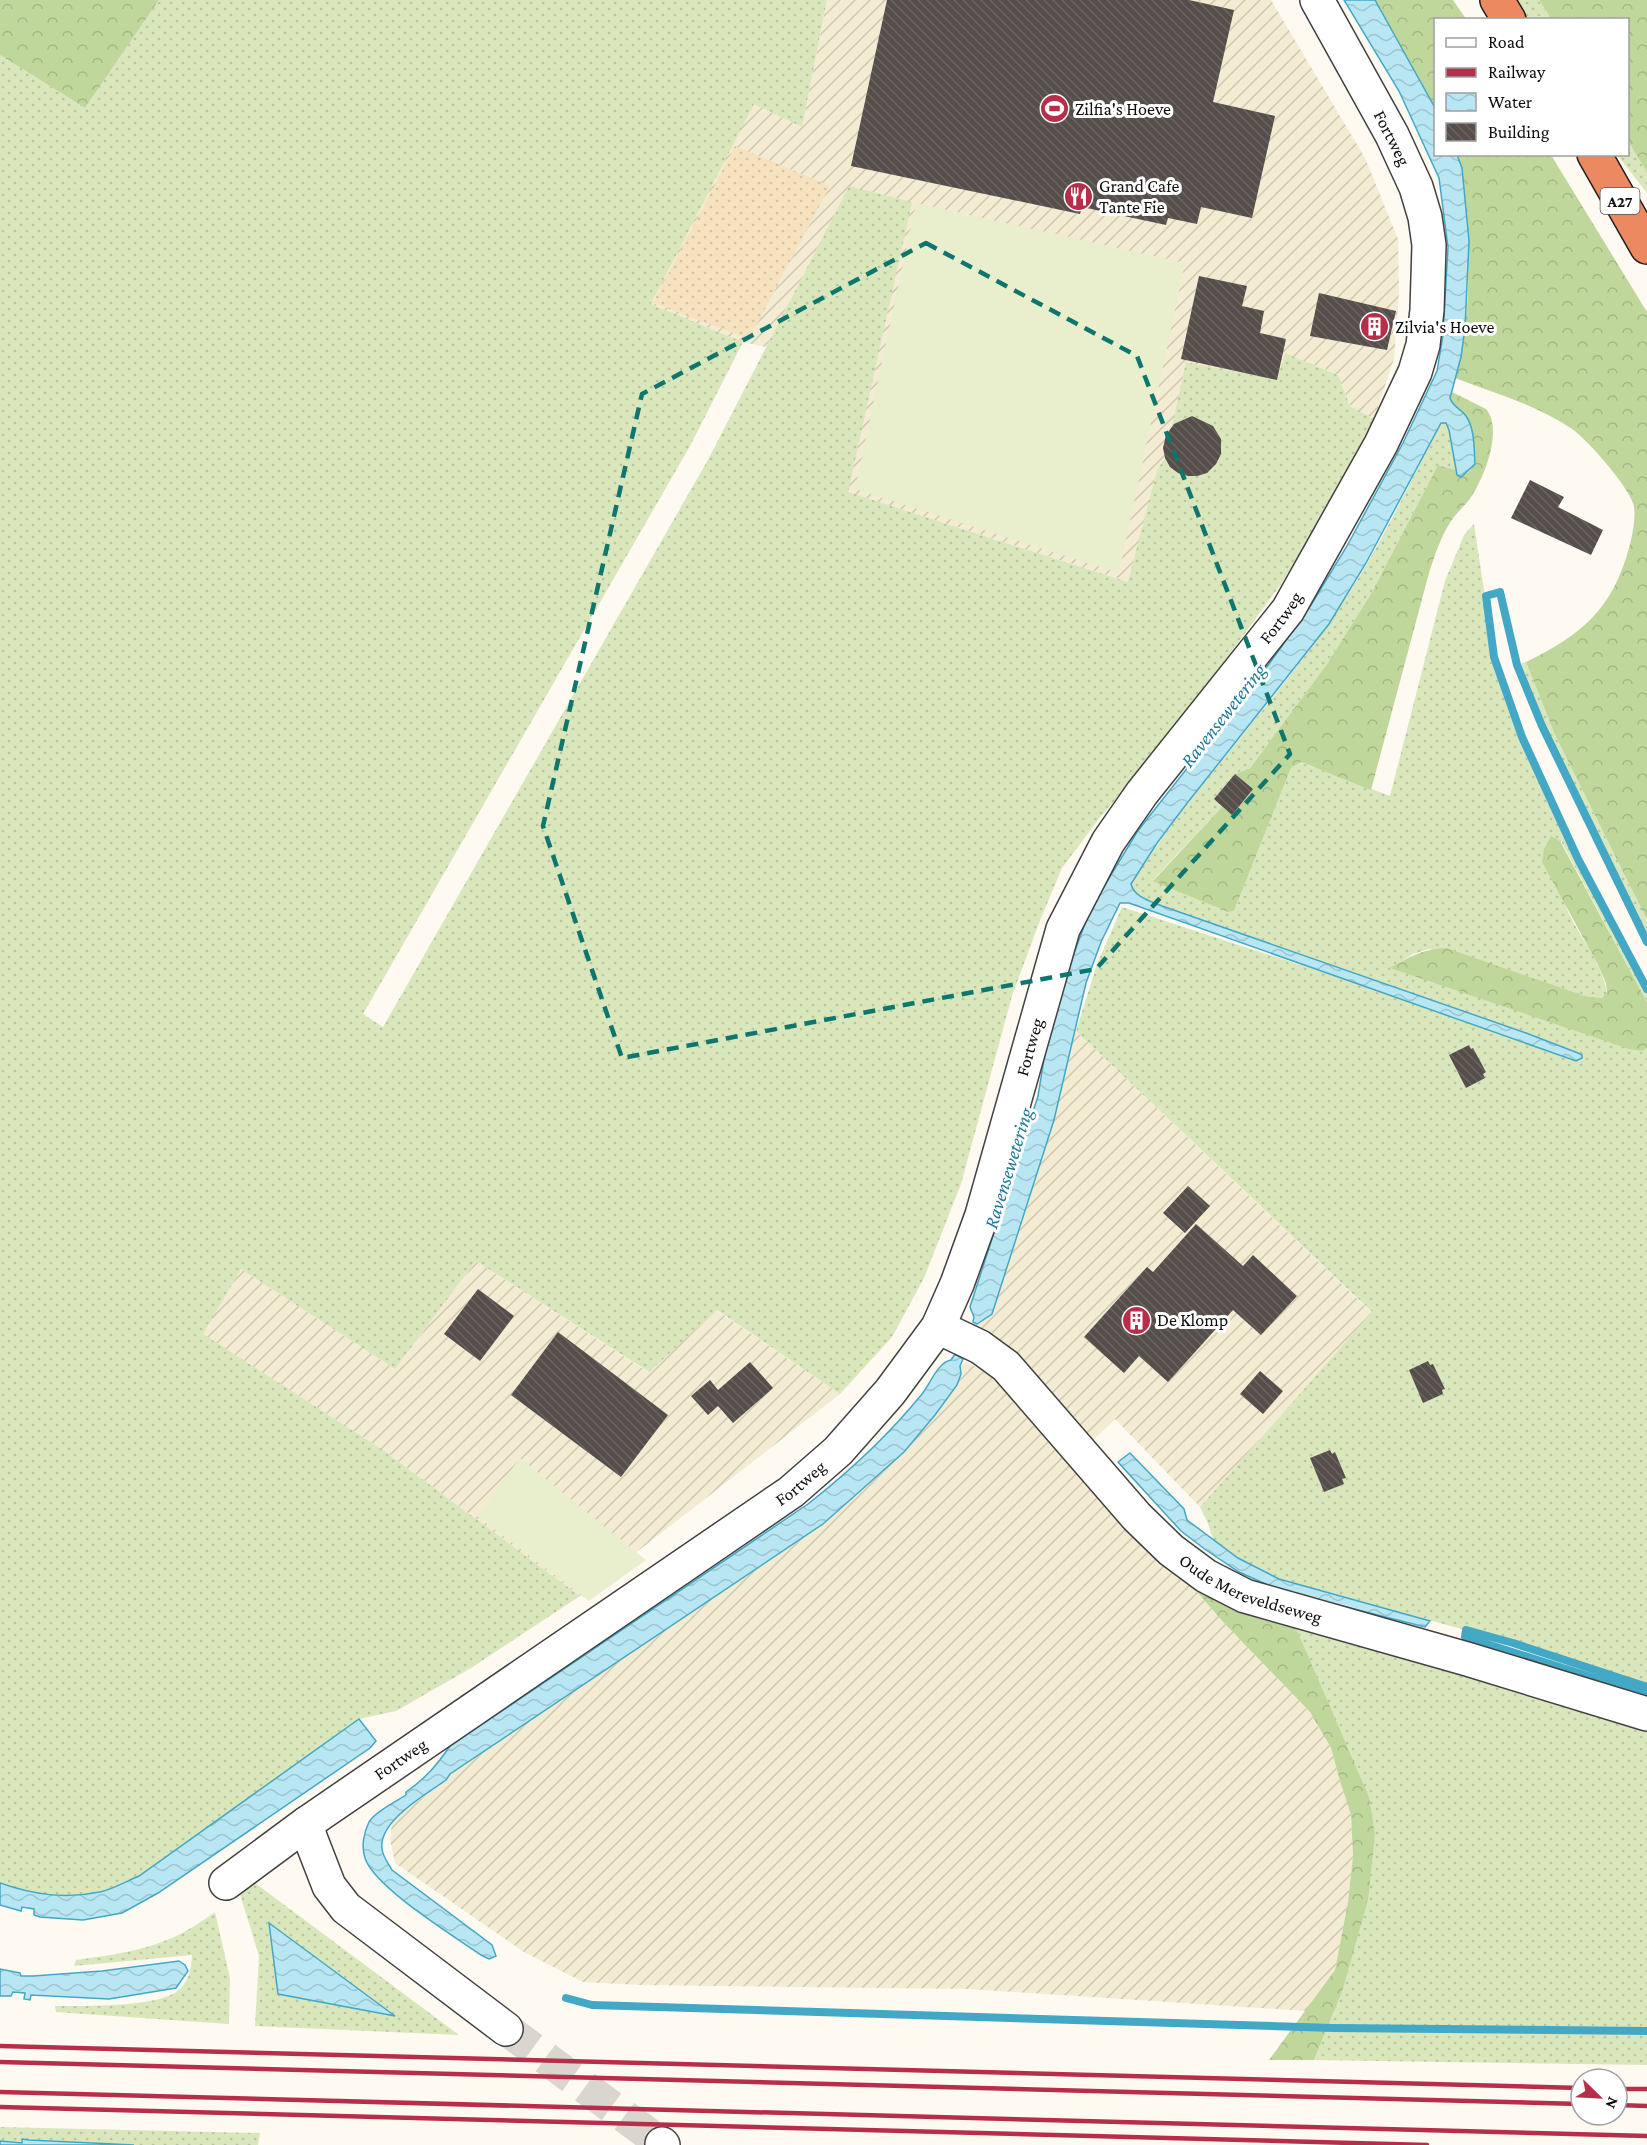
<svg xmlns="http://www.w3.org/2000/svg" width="1647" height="2145" font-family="'Crimson Pro',serif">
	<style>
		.farmland { fill: url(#farmland-furrows) }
		.grass { fill: url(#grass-dots) }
		.forest { fill: url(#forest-crowns) }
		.sand { fill: url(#sand-dots) }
		.pitch { fill: #e9efcd }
		.water { fill: url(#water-waves); stroke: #43a8c6; stroke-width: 1.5 }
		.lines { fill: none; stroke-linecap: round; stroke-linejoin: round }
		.stream { stroke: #43a8c6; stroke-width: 8 }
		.building { fill: url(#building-back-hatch) }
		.minor-tunnel { stroke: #dad6cf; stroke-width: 33; stroke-dasharray: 33 16; stroke-linecap: butt }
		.minor-casing { stroke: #414141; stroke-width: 36 }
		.highway-casing { stroke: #1f1f1f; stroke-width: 36 }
		.minor { stroke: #fff; stroke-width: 33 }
		.highway { stroke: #ec8961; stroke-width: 33 }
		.rail { stroke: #b72e4b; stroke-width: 4.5 }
		.marked { fill: none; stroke: #0f766e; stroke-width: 4.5; stroke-dasharray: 12 8; stroke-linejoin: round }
		.labels { text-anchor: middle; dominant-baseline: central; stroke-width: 6; stroke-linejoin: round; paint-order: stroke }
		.shield { fill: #fff; stroke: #565656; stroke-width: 1.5 }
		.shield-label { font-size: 16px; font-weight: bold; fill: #0e0e0e }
		.poi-label { font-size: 18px; fill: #0e0e0e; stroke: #fff; text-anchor: start }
		.street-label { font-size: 18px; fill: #0e0e0e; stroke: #fff }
		.water-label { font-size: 20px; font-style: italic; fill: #1e799a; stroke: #fff }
	</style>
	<defs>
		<pattern id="farmland-furrows" width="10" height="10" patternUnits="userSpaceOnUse" patternTransform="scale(1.5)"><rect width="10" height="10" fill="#f3ebd2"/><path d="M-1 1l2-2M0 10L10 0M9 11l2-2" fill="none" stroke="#cfc8b3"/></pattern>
		<pattern id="grass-dots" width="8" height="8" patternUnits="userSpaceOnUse" patternTransform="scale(1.5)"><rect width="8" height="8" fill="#dae7bc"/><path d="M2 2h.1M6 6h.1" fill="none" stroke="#bac5a0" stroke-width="1.8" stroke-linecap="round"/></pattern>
		<pattern id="forest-crowns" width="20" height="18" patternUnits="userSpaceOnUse" patternTransform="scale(1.5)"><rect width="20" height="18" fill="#c0d79c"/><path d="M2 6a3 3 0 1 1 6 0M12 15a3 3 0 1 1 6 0" fill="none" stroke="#a4b785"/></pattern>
		<pattern id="sand-dots" width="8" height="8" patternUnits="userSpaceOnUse" patternTransform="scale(1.5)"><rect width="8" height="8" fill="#f7e2c0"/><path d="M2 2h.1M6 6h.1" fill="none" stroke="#d3c1a4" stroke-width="1.8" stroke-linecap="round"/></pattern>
		<pattern id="water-waves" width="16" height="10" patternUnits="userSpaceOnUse" patternTransform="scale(1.5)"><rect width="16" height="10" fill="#b8e7f3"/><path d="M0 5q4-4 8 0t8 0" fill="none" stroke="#9dc5cf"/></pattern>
		<pattern id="building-back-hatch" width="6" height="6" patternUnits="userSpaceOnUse" patternTransform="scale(1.5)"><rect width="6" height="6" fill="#564e4b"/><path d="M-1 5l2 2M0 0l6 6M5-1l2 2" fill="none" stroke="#696361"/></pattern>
	</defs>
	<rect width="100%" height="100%" fill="#fef9f1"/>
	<!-- farmland -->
	<path class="farmland" d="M827,0H1271L1365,158L1398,239L1399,293L1394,359L1374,419L1350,406L1338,375L1285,353L1277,380L1165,458L1157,470L1129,582L847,492L911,202L849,187L766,347L743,342L651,304L754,103L802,127Z
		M1074,1029L1372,1313L1200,1507L1115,1419L1088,1445L972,1332L1043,1153L1060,1097Z
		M476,1261L648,1372L716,1310L840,1394L580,1596L383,1450L202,1334L241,1269L395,1369Z
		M967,1362L996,1379L1059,1431L1224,1623L1310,1712L1331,1748L1340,1781L1351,1815L1353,1856L1348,1902L1335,1970L1322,2012L969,1989L641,1985L583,1982L524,1952L395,1863L390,1840L392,1822L398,1816L446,1780L450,1774L823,1524L904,1452L935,1415L957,1385L961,1374L960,1366Z"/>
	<!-- grass -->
	<path class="grass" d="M159,0H827L802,127L754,104L651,304L743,342L690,446L363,1014L383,1027L709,458L849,186L912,202L848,492L1128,582L1157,470L1165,458L1186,362L1277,380L1285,353L1338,375L1350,406L1374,419L1320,520L1281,584L1171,734L1098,820L1062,868L1039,923L1012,996L961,1184L924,1278L892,1337L840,1394L717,1310L649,1372L476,1261L395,1369L241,1269L203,1334L383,1450L580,1596L471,1668L396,1711L359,1719L139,1876L102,1892L69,1895H42L0,1883V55L85,108Z
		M1509,0H1539L1551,19H1521Z
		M1628,141L1647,172V193L1617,155L1628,154Z
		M1443,422L1446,423L1449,430L1456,470L1438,465L1372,592L1327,664L1250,768L1235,774L1214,799L1222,807L1153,880L1228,912L1234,911L1291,768L1300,762L1390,796L1445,581L1464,535L1474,524L1494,657L1522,737L1578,859L1647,989V1002L1561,841C1562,858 1561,894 1566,907C1578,936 1602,961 1607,993L1602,998L1585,996L1429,949L1413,954L1391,968L1642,1051L1647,1048V1687L1513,1643L1279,1579L1238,1558L1213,1539L1207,1521L1200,1507L1372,1312L1076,1031L1097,964L1122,907L1344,979L1346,971L1162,906L1135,894L1131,884C1189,792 1266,713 1328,624C1372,563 1405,493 1439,426Z
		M1526,662L1555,735L1647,920V942L1542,726L1517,665Z
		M1293,1621L1647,1727V2065L1314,2060L1342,1992L1375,1835L1330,1709Z
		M255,1883L459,2035L255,2026L259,1956L239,1891Z
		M215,1912L230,1978L229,2024L56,2012L55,2006C81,2006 161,2008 180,1989C190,1979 191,1968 192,1955L74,1966L76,1960C113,1955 151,1950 184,1932C195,1926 205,1919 215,1912Z
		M0,2127L260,2133L258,2145H134L23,2139L22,2143L0,2141Z"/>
	<!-- forest -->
	<path class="forest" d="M0,0H159L85,108L0,55Z
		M1375,0H1453L1466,19L1436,20L1435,108Z
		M1539,0H1647V172L1628,141V20L1551,19Z
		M1457,155H1551L1647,312V920L1555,735L1526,662C1581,635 1612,610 1629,548C1632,538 1637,513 1633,503C1626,484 1589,441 1572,429C1537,405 1494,393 1455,378C1471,326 1470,258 1465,204C1464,187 1463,171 1457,155Z
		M1450,391L1486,409C1504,430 1483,481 1469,500C1463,507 1456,514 1451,521C1440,538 1435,555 1429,573L1371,790L1301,762L1291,768L1234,911L1228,912L1153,881L1222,807L1214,799L1235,774L1250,768L1327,664L1372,592L1438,465L1467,473L1471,469L1460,409L1450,401Z
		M1551,836L1560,841L1647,1002V1048L1642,1051L1629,1049L1390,968C1409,957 1423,949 1446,948L1585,996L1602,998L1607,992L1606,983L1598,965L1542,862L1544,849Z
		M1147,1534L1293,1621L1369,1797L1375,1835L1368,1900L1342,1992L1314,2060H1269L1335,1970L1348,1902L1353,1856L1351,1815L1340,1781L1331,1748L1310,1712L1224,1623Z"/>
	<!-- sand -->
	<path class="sand" d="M735,146L830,186L749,339L653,303Z"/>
	<!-- pitch -->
	<path class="pitch" d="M916,203L1185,263L1119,573L855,489Z
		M520,1458L646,1560L589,1601L477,1516Z"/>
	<!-- water -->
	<path class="water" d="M1344,0H1375L1435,108L1436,154L1457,155L1462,168L1469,241L1465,328L1461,357L1450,398C1452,406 1461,409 1466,416C1475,429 1474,449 1475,464L1461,477L1457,475L1449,430L1446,423H1441L1366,563L1329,624L1188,802L1157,843L1131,884C1134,897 1150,901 1162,906L1526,1033L1578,1053L1582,1055V1058L1576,1061L1129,903H1120L1101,942L1086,983L1054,1120L992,1314L977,1324L973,1322L974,1317L970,1307L1038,1096L1046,1047L1059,993L1091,908L1137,832L1269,664L1311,605L1347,546L1403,443L1437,371L1443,335L1448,247L1439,178L1399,91Z
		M955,1354L963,1359L960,1366L961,1374L957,1385L935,1415L904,1452L823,1524L450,1774L446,1780C427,1794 378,1821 382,1849C383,1857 388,1863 392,1870L492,1945L496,1956L489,1959L481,1955C454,1936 374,1887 365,1858C361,1846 364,1832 369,1822C374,1812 397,1801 406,1795V1792C425,1779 437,1765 450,1746L808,1504C850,1471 888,1436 922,1394C930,1384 938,1362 951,1360Z
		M1130,1453L1184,1509L1187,1520L1238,1558L1279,1579L1430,1621L1425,1627L1279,1590L1239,1572L1206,1550L1181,1531L1118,1462Z
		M359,1719L376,1741L370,1748L158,1893L122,1913L83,1920L40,1917L34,1915V1909L22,1907L21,1911L0,1905V1883C34,1895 65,1899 100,1892C113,1889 127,1881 139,1876Z
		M269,1923L395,2016L278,1994Z
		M179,1961L185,1965L188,1971L176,1988L109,1999L31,1995L30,2000L24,1999L25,1993L13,1992L11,1996H0V1969L20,1973L21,1976H33L102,1971Z
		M22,2139L29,2140L134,2145H0V2141L22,2143Z"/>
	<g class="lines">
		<!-- stream -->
		<path class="stream" d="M1647,942L1542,726L1517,665L1500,592L1486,596L1494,657L1522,737L1578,859L1647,989
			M1647,1687L1513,1643L1466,1630L1465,1637L1647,1695
			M566,1998L592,2005L1333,2028L1647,2031"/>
	</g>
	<!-- building -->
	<path class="building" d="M887,0H1189L1234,10L1213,102L1275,116L1252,218L1201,207L1197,224L1168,218L1166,225L1082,207L1080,214L851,166Z
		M1199,276L1247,286L1242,306L1264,311L1260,333L1286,339L1277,380L1181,359Z
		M1319,293L1396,311L1387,350L1310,336Z
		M1192,416L1213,426L1221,439V454L1216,464L1207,473L1197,476H1188L1178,473L1170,467L1165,458L1163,448L1166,435L1174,424Z
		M1530,480L1564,497L1558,507L1603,530L1591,555L1511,518Z
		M1235,774L1253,789L1232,815L1214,799Z
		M1469,1045L1471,1049L1473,1048L1486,1072L1483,1074L1485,1078L1466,1088L1449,1055Z
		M1188,1186L1210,1206L1185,1233L1163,1213Z
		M1196,1224L1243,1266L1253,1255L1297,1296L1261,1335L1233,1310L1168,1382L1139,1356L1124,1373L1084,1337L1147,1267L1153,1272Z
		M478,1289L514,1316L480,1361L444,1334Z
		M558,1332L668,1415L621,1477L511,1395Z
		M1428,1361L1430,1365L1433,1364L1445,1389L1442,1390L1443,1394L1423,1403L1409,1370Z
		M750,1362L773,1388L733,1423L718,1406L708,1415L691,1396L710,1380L718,1390Z
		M1260,1371L1283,1391L1263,1414L1240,1394Z
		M1330,1450L1332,1454L1335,1452L1346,1478L1342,1479L1344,1484L1324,1492L1310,1458Z"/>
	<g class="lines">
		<!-- minor-tunnel -->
		<path class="minor-tunnel" d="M506,2029L662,2144"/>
		<defs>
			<g id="minor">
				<path id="s1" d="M938,1327L980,1347L1006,1366L1137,1517L1171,1550L1206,1576L1245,1596L1467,1659L1647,1714"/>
				<path d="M307,1823L310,1837L329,1886L346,1908L506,2029"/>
				<path id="s2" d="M226,1883L307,1823L791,1492L838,1451L890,1392L938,1327L957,1284L982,1215L1063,929L1108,842L1142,793L1288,610L1381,444L1415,372L1423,345L1427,310L1429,245L1425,217L1416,187L1392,135L1317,0"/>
				<path d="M662,2144L663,2145"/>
			</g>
			<path id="highway" d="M1497,0L1509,20
				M1594,154L1647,247"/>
		</defs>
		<!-- minor casing -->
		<use href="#minor" class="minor-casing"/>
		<!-- highway casing -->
		<use href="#highway" class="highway-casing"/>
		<!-- minor -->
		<use href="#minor" class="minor"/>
		<!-- highway -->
		<use href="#highway" class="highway"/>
		<!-- rail -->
		<path class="rail" d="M0,2046L1581,2088
			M0,2062L1581,2104
			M1617,2089H1647
			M0,2092L1647,2136
			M1617,2105L1647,2106
			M0,2107L1427,2145"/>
	</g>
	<!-- marked area -->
	<path class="marked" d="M926,243L1137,356L1290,754L1096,969L622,1058L543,826L642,394Z"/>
	<!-- icons -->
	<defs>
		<symbol id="stadium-disc" viewBox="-11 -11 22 22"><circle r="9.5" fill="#b72e4b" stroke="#fff"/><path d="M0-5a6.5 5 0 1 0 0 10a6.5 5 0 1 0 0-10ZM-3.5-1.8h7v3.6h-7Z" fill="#fff"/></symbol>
		<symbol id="restaurant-disc" viewBox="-11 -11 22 22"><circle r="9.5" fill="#b72e4b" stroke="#fff"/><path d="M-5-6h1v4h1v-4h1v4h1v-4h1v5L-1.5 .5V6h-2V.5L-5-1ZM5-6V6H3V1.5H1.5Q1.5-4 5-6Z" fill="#fff"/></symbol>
		<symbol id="building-disc" viewBox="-11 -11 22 22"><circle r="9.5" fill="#b72e4b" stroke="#fff"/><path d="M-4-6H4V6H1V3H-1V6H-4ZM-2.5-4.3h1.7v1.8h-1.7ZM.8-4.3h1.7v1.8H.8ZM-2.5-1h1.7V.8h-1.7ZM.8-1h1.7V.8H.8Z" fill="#fff"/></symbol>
	</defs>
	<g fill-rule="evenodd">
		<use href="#stadium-disc" x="1038" y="92" width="33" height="33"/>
		<use href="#restaurant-disc" x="1062" y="180" width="33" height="33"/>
		<use href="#building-disc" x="1358" y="310" width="33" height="33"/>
		<use href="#building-disc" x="1120" y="1304" width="33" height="33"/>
	</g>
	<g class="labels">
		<!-- shield labels -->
		<rect class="shield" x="1600.5" y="188" width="39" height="26" rx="4.5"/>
		<g class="shield-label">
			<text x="1620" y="201">A27</text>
		</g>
		<!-- poi labels -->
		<g class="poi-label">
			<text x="1075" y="109">Zilfia's Hoeve</text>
			<text x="1099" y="186">Grand Cafe<tspan x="1099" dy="21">Tante Fie</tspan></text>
			<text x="1395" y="327">Zilvia's Hoeve</text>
			<text x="1157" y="1320">De Klomp</text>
		</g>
		<!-- street labels -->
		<g class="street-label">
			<text transform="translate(1392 138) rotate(63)">Fortweg</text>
			<text stroke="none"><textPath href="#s2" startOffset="1708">Fortweg</textPath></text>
			<text stroke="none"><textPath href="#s2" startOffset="1204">Fortweg</textPath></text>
			<text stroke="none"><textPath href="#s2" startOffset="700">Fortweg</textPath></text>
			<text stroke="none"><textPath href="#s1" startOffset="416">Oude Mereveldseweg</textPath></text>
			<text stroke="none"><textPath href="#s2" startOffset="214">Fortweg</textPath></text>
		</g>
		<!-- water labels -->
		<g class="water-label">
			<text transform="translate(1223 715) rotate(-52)">Ravensewetering</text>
			<text transform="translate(1008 1168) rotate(-73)">Ravensewetering</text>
		</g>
	</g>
	<!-- legend -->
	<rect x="1434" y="18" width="195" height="138" fill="#ffffff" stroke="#9f9f9f" stroke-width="1.5"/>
	<rect x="1446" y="38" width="30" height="9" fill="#ffffff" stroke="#9f9f9f" stroke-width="1.5"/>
	<text x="1488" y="48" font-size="18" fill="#0e0e0e">Road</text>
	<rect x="1446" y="68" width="30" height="9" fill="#b72e4b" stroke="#9f9f9f" stroke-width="1.5"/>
	<text x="1488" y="78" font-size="18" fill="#0e0e0e">Railway</text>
	<rect x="1446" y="93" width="30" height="18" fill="url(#water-waves)" stroke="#9f9f9f" stroke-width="1.5"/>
	<text x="1488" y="108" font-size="18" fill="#0e0e0e">Water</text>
	<rect x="1446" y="123" width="30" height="18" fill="url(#building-back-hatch)" stroke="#9f9f9f" stroke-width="1.5"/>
	<text x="1488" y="138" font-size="18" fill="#0e0e0e">Building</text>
	<!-- north arrow -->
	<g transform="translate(1599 2097) rotate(114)"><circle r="28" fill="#ffffff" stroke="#9f9f9f" stroke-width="1.5"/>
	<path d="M0-4.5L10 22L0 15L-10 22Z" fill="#b72e4b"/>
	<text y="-9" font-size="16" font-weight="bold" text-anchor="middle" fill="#0e0e0e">N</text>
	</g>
</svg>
